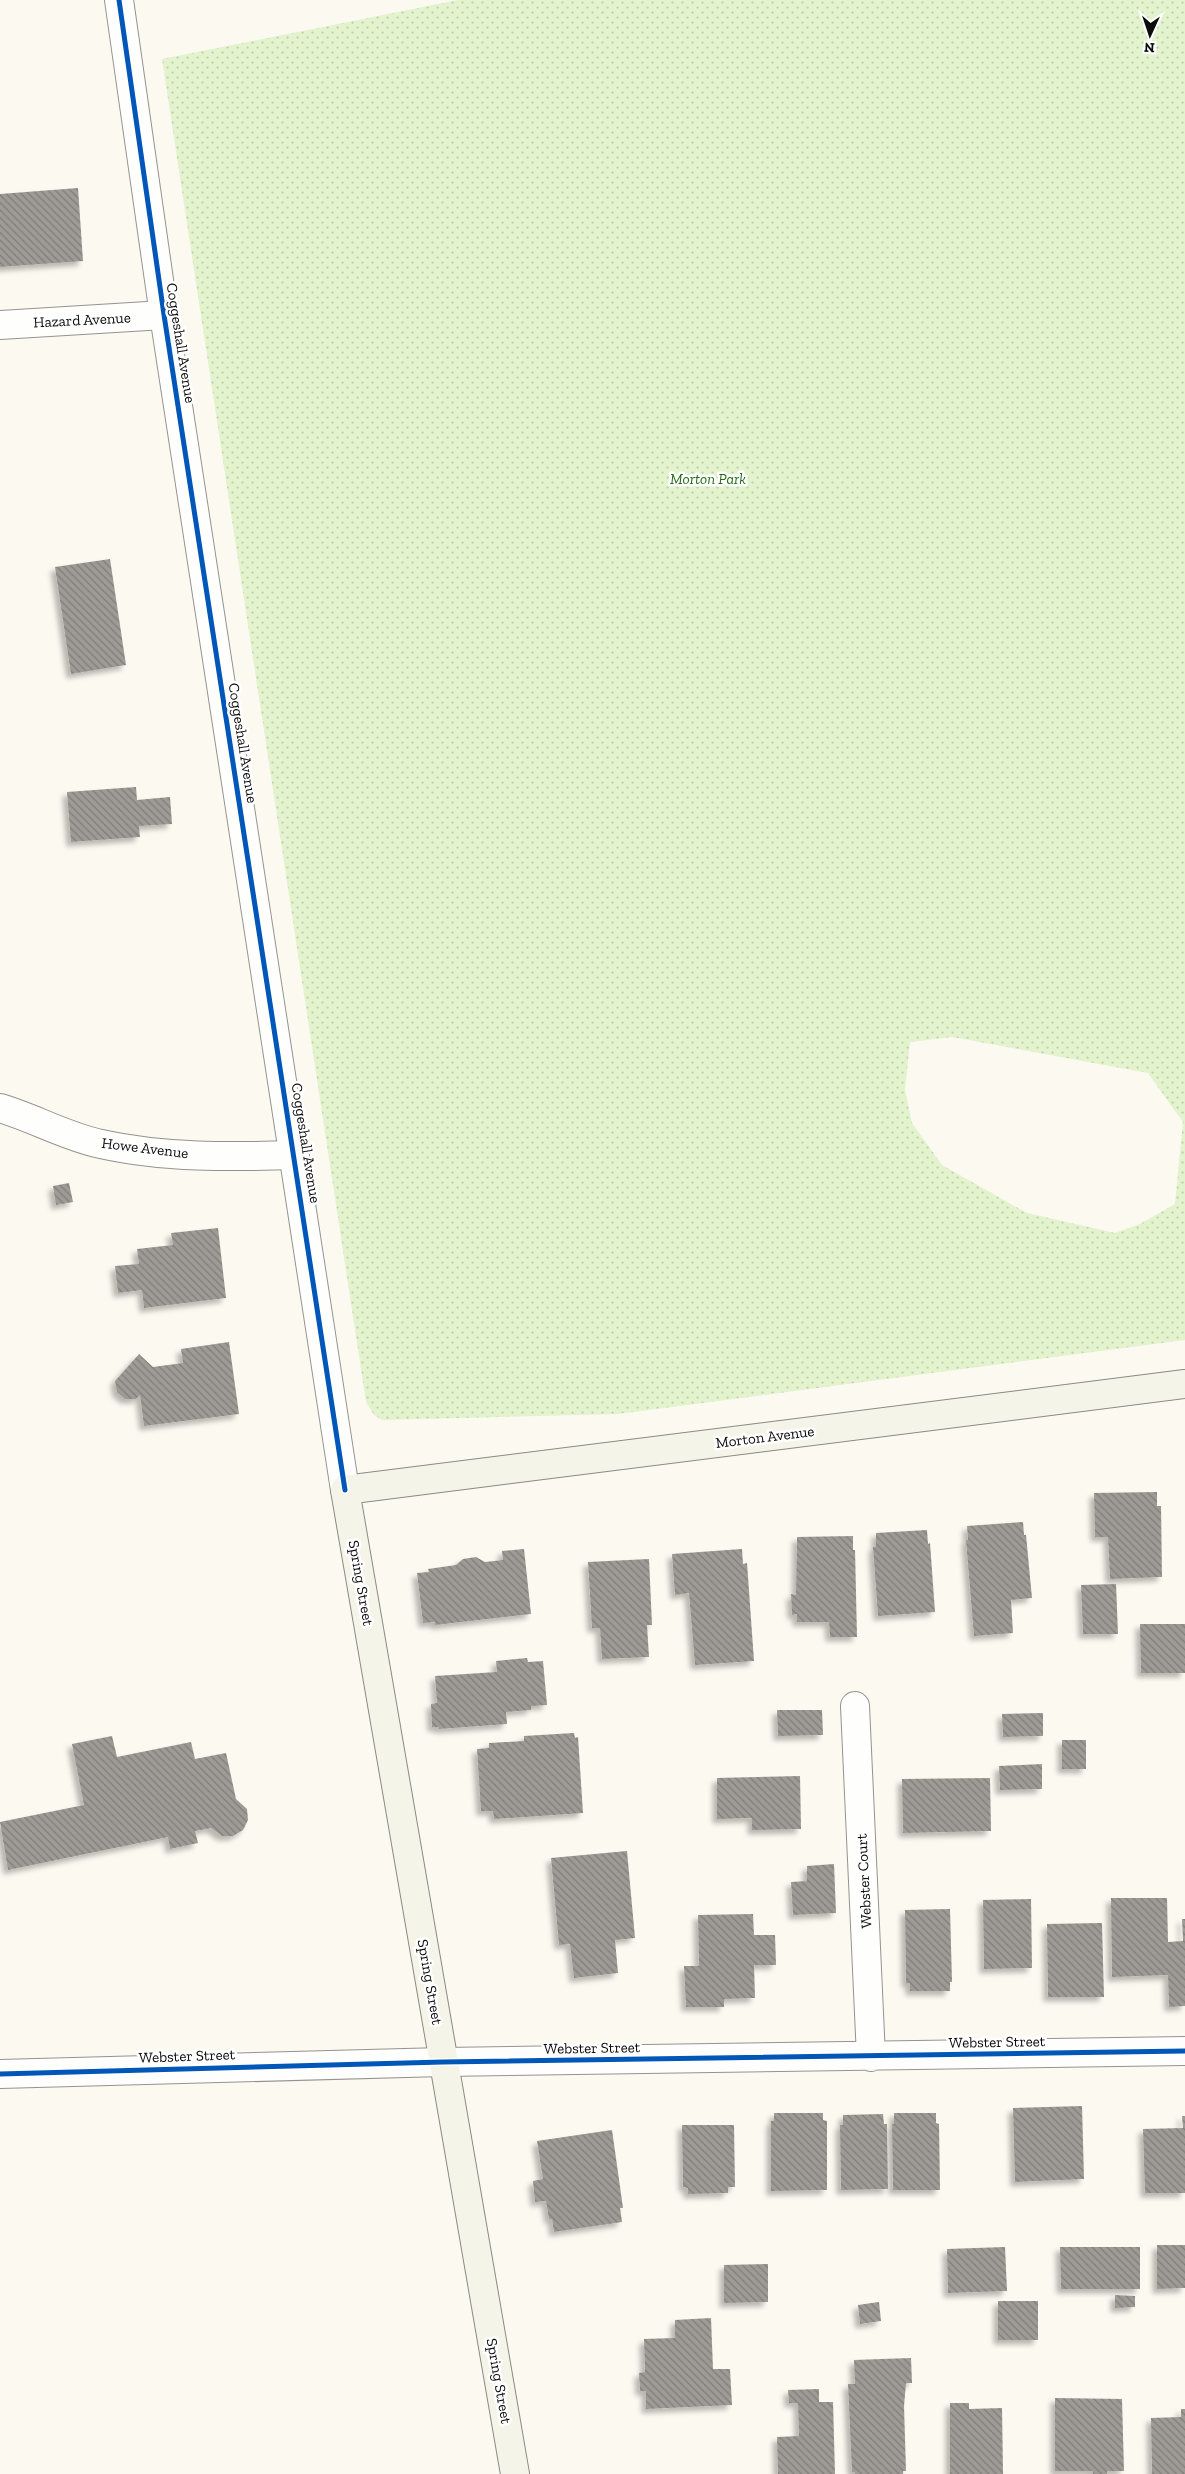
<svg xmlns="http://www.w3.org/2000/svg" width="1185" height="2474" font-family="'Zilla Slab',serif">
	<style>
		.park { fill: url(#park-dots); fill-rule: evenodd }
		.building { fill: url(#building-back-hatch); filter: url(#shadow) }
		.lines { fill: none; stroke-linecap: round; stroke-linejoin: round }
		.minor-casing { stroke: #94938f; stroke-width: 30 }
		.tertiary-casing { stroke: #94938f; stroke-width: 30 }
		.secondary-casing { stroke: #8a8985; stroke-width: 30 }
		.minor { stroke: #fefefd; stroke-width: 28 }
		.tertiary { stroke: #fefefd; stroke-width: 28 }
		.secondary { stroke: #f5f4e8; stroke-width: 28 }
		.cycleway-casing { stroke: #fff; stroke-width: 8 }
		.cycleway { stroke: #0057b8; stroke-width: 5 }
		.labels { text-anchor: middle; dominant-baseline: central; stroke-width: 5; stroke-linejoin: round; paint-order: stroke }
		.street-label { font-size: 15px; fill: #0c0c0c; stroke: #fff }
		.park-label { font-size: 15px; font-style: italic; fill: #236b16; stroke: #fff }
	</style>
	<defs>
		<pattern id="park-dots" width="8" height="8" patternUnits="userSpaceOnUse" patternTransform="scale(1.25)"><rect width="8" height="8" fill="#e2f3cd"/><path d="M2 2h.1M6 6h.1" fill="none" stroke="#c1cfaf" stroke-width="1.8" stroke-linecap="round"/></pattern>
		<pattern id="building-back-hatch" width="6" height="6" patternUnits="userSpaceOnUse" patternTransform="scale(1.25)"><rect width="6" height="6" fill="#9e9b96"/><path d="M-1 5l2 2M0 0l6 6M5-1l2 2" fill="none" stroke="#7f7d79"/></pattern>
		<filter id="shadow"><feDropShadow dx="-4.5" dy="4.5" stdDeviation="2.5" flood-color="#0004"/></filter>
	</defs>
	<rect width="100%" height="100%" fill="#fbf9f0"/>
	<!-- park -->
	<path class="park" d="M458,0H1185V1340L618,1414L382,1420L374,1415L366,1402L162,59ZM952,1037L1148,1073L1183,1122L1175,1204L1140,1224L1115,1233L1027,1213L942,1165L912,1123L905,1090L910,1042Z"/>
	<!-- building -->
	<path class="building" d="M78,188L83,261L0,267V194Z
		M110,559L126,665L71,674L55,567Z
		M136,787L137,800L170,797L172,824L139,826L140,837L71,842L67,792Z
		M69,1183L73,1202L56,1205L53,1186Z
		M218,1228L226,1298L144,1308L142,1290L118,1293L115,1266L139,1264L137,1249L173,1245L171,1233Z
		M229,1342L239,1414L144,1426L140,1395L136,1399H125L117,1392L115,1381L139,1354L153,1367L183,1363L181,1349Z
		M1157,1492V1506H1161L1162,1577L1110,1579L1108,1537H1095L1094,1493Z
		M1023,1522L1024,1535H1026L1032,1598L1011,1600L1013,1633L974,1636L966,1540H968L967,1526Z
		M927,1530L928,1544L930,1543L935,1612L878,1616L873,1547H876V1533Z
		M853,1536V1550H855L857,1637H830L829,1622H797V1614L792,1615L791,1594L796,1595L797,1537Z
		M524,1549L531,1614L435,1625V1622L423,1623L417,1573L429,1572L428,1569L456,1565L463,1559L476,1557L485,1562L503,1560L502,1551Z
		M742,1549L743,1564L747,1563L754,1661L695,1665L689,1593L675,1595L672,1554Z
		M649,1559L652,1625H647L649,1657L602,1659L600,1628H592L588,1562Z
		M1116,1584L1118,1634H1083L1081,1585Z
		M1140,1624H1185V1673H1141Z
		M527,1658L528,1662L543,1661L547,1705L531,1706V1710L506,1712L507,1724L439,1729V1727H432L431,1704L437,1703L435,1676L497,1672L496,1661Z
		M777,1710H822L823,1735L778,1736Z
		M1043,1713V1736L1003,1737L1002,1714Z
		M574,1733L575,1738L578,1737L583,1813L494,1819L493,1811H481L477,1749L489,1748V1743L524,1741V1736Z
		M112,1736L117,1757L191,1742L195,1759L226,1753L236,1799L247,1809L248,1820L243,1830L233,1836H222L211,1828L195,1831L198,1843L170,1849L168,1837L8,1870L0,1822L84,1805L72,1744Z
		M1062,1740H1086V1769H1062Z
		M1042,1764V1789L1000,1790L999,1766Z
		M800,1776L801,1829L752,1830V1818L717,1819V1778Z
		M990,1778L991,1831L903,1833L902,1779Z
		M627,1851L635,1938L615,1940L618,1973L574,1978L570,1944L559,1945L551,1858Z
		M834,1864L836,1913L793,1915L791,1882L807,1881V1866Z
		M1111,1898H1167L1168,1942L1183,1941L1182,1919H1185V2006L1169,2007L1168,1975L1112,1977Z
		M1031,1899L1032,1968L984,1969L983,1900Z
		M950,1909L952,1982H950V1991H910V1983H906L905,1910Z
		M753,1914L754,1935H775L776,1965H754L755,1998L724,1999V2007H686L684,1966H699L698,1915Z
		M1102,1923L1104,1997H1048L1047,1924Z
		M1082,2106L1084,2179L1015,2182L1013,2108Z
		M774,2113H823V2120L827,2121V2190L771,2191V2121H774Z
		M894,2113H936V2123L939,2124L940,2190H893L892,2124H894Z
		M883,2114L884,2124H887L888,2189L841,2190L840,2125H843V2115Z
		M1182,2116H1185V2193H1145L1143,2129L1183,2128Z
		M682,2125H734L735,2187H728V2193L688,2194V2188L683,2187Z
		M612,2130L623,2208H620L622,2222L554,2232L552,2219H549L546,2201L535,2202L533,2181L543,2179L537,2141Z
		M1157,2245H1185V2288L1157,2289Z
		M1005,2247L1007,2291L948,2293L947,2249Z
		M1060,2247H1140V2289H1061Z
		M768,2264V2302L724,2303V2265Z
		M1115,2295L1135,2296V2307L1115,2308Z
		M998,2301H1038V2340H998Z
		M879,2302L881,2321L860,2324L858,2305Z
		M711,2318L713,2369H730L732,2405L646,2409V2391H640L639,2373L645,2372L644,2339L675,2338V2320Z
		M911,2358L912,2383H906L904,2406L906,2471H903V2474H855V2472H852L848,2384H855L854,2360Z
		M819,2389V2402H833L835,2474H778L777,2437L799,2436L798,2403H789L788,2390Z
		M1055,2398L1122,2399L1124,2471H1107V2474H1093V2471H1055Z
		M950,2403H969V2409L1002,2408L1003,2474H950Z
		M1181,2409H1185V2474H1152L1151,2418L1181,2417Z"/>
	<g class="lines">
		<defs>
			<path id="minor" d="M0,325L164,315
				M0,1108C34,1118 67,1137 101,1144C164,1158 231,1157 295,1155
				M855,1706L871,2057
				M0,2074L443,2062L1185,2051"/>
			<path id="tertiary" d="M119,0L164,315L345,1490"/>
			<path id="secondary" d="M515,2474L345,1490L1185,1384"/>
		</defs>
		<!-- minor casing -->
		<use href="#minor" class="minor-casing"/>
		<!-- tertiary casing -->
		<use href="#tertiary" class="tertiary-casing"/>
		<!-- secondary casing -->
		<use href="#secondary" class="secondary-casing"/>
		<!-- minor -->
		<use href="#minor" class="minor"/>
		<!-- tertiary -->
		<use href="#tertiary" class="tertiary"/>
		<!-- secondary -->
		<use href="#secondary" class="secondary"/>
		<defs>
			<path id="cycleway" d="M119,0L164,315L345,1490
				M0,2074L443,2062L1185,2051"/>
		</defs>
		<!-- cycleway casing -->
		<use href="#cycleway" class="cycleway-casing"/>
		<!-- cycleway -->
		<use href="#cycleway" class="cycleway"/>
	</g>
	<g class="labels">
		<!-- street labels -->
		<g class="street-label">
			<text transform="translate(82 320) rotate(-3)">Hazard Avenue</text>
			<text transform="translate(181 343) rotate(81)">Coggeshall Avenue</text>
			<text transform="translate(243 743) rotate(81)">Coggeshall Avenue</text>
			<text transform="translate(306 1143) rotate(81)">Coggeshall Avenue</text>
			<text transform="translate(145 1148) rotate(7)">Howe Avenue</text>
			<text transform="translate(765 1437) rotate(-7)">Morton Avenue</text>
			<text transform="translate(361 1583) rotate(80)">Spring Street</text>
			<text transform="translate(864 1881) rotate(-93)">Webster Court</text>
			<text transform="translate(430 1982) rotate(80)">Spring Street</text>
			<text transform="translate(997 2042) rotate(-1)">Webster Street</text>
			<text transform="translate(592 2048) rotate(-1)">Webster Street</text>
			<text transform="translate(187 2056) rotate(-2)">Webster Street</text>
			<text transform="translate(499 2381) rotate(80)">Spring Street</text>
		</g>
		<!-- park labels -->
		<g class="park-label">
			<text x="708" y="479">Morton Park</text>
		</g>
	</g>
	<!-- north arrow -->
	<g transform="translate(1150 35) rotate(183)" stroke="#ffffff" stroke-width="4" paint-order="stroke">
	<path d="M0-4L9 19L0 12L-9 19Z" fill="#0c0c0c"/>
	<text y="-8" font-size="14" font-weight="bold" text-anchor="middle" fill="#0c0c0c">N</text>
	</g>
</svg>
